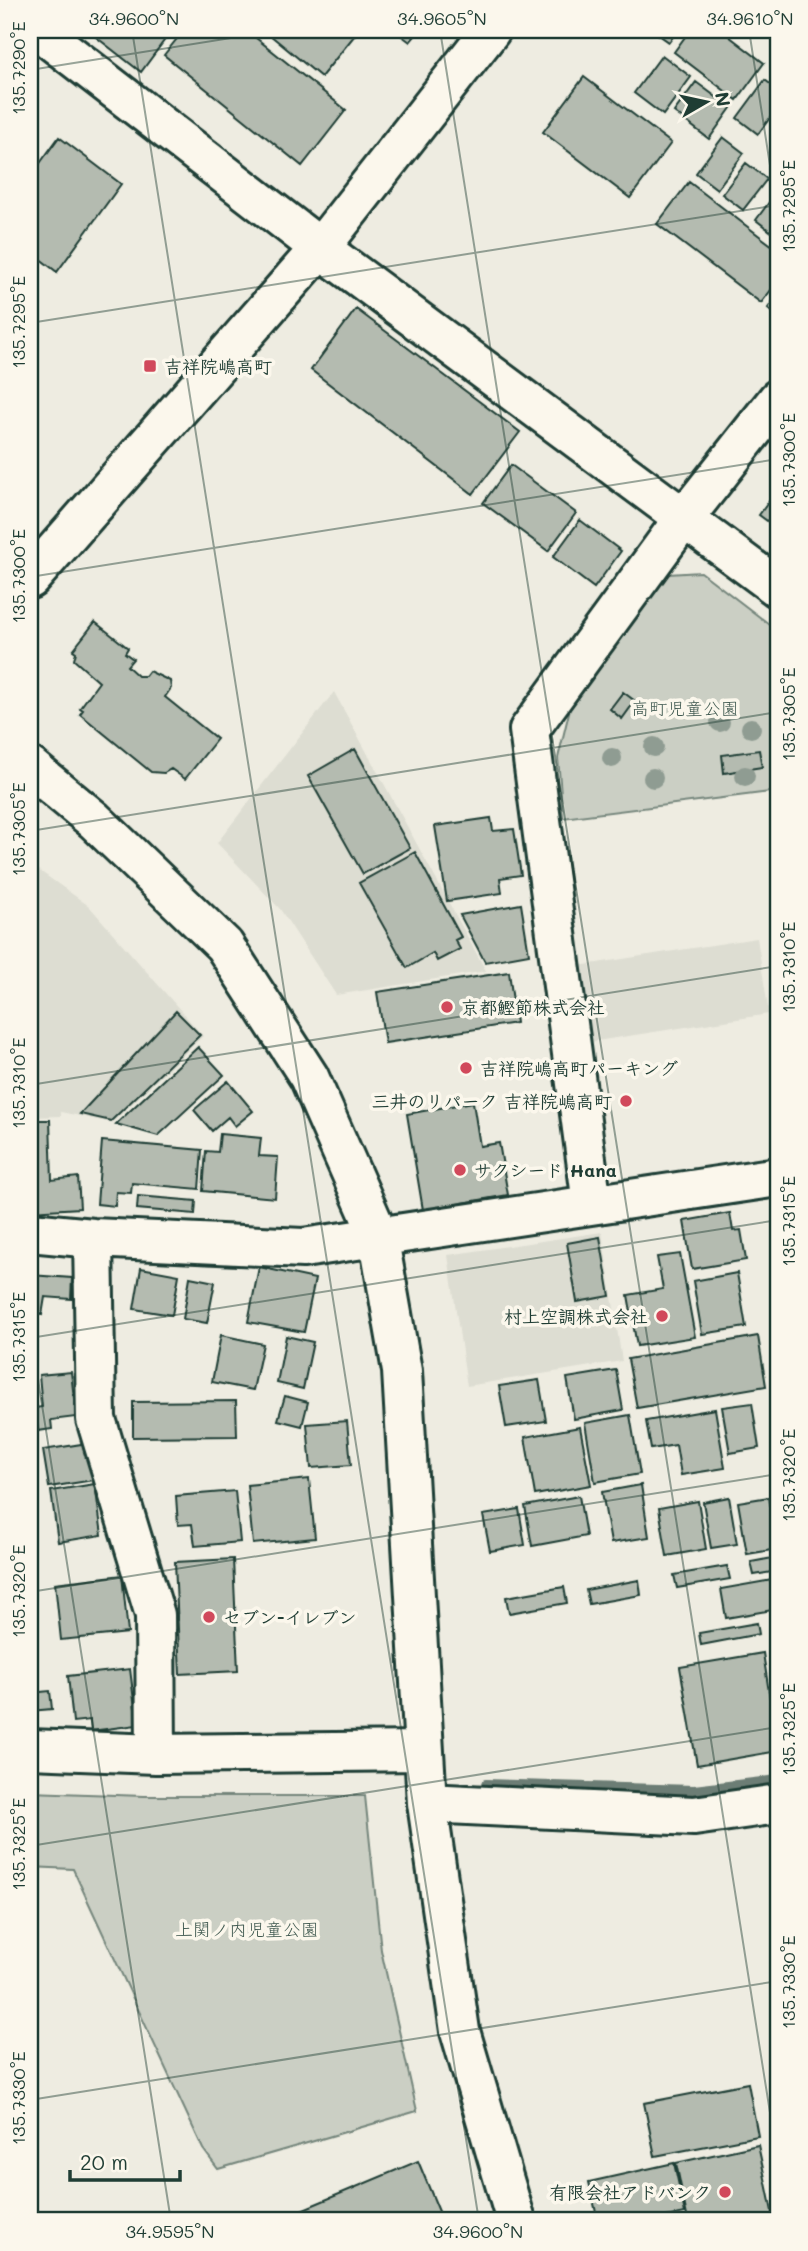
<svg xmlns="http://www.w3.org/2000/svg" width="808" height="2251" font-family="Mali,'Klee One',sans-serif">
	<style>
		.built { fill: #ddddd2 }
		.green { fill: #cbcfc4; stroke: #75867c; stroke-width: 2 }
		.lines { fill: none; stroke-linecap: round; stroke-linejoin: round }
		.stream { stroke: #6c7d74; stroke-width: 10 }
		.building { fill: #b4bbb0; stroke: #1f3d34; stroke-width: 2 }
		.minor-casing { stroke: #1f3d34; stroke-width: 44 }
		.minor { stroke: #fbf7ec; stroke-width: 38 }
		.tree { fill: #8f9c92 }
		.ticks { fill: none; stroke: #1f3d34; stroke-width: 2; stroke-opacity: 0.45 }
		.poi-dot { fill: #d1495b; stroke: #fbf7ec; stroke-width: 2.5 }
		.labels { text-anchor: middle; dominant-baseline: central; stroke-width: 7; stroke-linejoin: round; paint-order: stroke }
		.poi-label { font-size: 18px; font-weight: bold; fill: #1f3d34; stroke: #fbf7ec; text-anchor: start }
		.park-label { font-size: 18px; fill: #415a51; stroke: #fbf7ec }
		.neatline { fill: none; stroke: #1f3d34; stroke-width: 2.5 }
		.ticks-label { font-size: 18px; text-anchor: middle; fill: #1f3d34 }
	</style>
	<rect width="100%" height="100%" fill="#eeece1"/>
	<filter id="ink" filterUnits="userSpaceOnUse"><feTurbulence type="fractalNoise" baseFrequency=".0143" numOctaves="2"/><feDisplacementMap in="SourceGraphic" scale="14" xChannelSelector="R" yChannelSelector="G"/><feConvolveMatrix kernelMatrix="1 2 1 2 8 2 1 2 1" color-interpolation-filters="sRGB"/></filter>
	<g filter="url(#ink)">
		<!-- built -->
		<path class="built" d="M334,692L486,971L336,995L280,909L217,843Z
			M30,864L89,906L203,1036L112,1123L61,1112V1116L30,1117Z
			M757,938L769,1014L590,1042L578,966Z
			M602,1232L622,1361L467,1386L448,1255Z"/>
		<!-- green -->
		<path class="green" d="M701,572L778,631V791L563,818L558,758L572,700L668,574Z
			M30,1792L144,1796H365L381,1950L417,2111L218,2169L203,2149L73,1869L30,1867Z"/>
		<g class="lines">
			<!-- stream -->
			<path class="stream" d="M486,1784L694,1790L778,1780"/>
		</g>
		<!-- building -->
		<path class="building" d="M87,30H172L141,72Z
			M184,30H246L346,110L302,166L164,55Z
			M264,30H359L321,77Z
			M394,30H420L410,42Z
			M652,30H678L669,42Z
			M690,30H721L764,63L737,100L674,52Z
			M662,55L691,77L663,115L634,93Z
			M584,77L671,143L630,198L543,132Z
			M765,80L778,90V107L758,134L737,118Z
			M696,82L731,108L709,139L674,112Z
			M59,137L121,184L57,272L30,251V177Z
			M723,137L744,153L717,189L696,173Z
			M746,163L767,179L743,210L722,194Z
			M689,182L778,250V281L761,303L657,224Z
			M778,190V237L756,220Z
			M778,294V317L768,308Z
			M356,309L520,432L473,494L311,370Z
			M511,465L576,513L548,551L483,503Z
			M778,489V529L759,515Z
			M580,520L621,551L594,588L553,557Z
			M95,622L128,648L125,653L133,659L127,666L138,676H145L149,671L170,681L171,688L165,697L217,739L185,779L171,769L164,773L151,772L80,714L83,710L80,708L99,682L74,660L76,652L73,650Z
			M623,692L635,701L622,719L610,709Z
			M355,749L410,848L363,874L308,776Z
			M759,750L762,767L724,773L722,755Z
			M491,818L493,831L514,829L521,875L500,878L502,893L447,901L435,826Z
			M415,852L461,937L455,940L460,949L437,961L433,953L407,968L359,883Z
			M521,904L529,954L485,962L460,915Z
			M509,972L516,1023L385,1043L377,992Z
			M176,1011L200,1035L111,1121L80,1114Z
			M198,1047L224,1075L158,1136L116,1124Z
			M228,1081L253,1111L235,1126L228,1117L212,1131L194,1110Z
			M473,1102L480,1146L499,1143L508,1195L423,1210L407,1114Z
			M30,1120H50L52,1180L78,1177L80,1208L30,1211Z
			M220,1134L261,1138L259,1156L278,1157L275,1198L203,1191L206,1151L218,1152Z
			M102,1141L202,1150L199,1189L132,1183L131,1193L116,1192L115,1206L97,1204Z
			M138,1196L196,1201L195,1214L137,1209Z
			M730,1213L733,1231L741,1230L746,1260L692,1269L684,1221Z
			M600,1237L610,1296L577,1302L567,1243Z
			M680,1254L695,1337L637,1346L628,1295L663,1289L657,1257Z
			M259,1267L315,1279L304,1332L248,1322Z
			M141,1268L179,1275L172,1315L134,1309Z
			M737,1273L746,1327L702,1334L693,1281Z
			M30,1275L72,1278L71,1299L45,1297L42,1315L30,1313Z
			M190,1277L215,1282L207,1323L183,1319Z
			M221,1335L263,1344L253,1390L212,1382Z
			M286,1336L313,1342L303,1389L277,1383Z
			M758,1336L766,1386L637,1408L628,1359Z
			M616,1370L623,1410L574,1419L567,1378Z
			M71,1372L76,1417L51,1420L52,1429L38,1431L35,1408L42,1407L39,1375Z
			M539,1380L546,1421L506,1427L499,1386Z
			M285,1396L308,1402L302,1426L278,1420Z
			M236,1401L237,1436L133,1437V1402Z
			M752,1403L759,1448L730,1453L722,1407Z
			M715,1409L725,1468L681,1475L676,1445L651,1449L646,1421Z
			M630,1415L640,1474L595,1482L585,1423Z
			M347,1421L351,1465L311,1468L307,1424Z
			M580,1427L591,1485L535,1495L525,1437Z
			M88,1443L94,1480L49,1487L43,1450Z
			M309,1479L315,1538L253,1544L247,1485Z
			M95,1484L102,1535L58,1542L51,1491Z
			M641,1485L649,1537L611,1543L602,1492Z
			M235,1491L240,1542L195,1546L192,1524L178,1525L176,1496Z
			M579,1496L586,1536L532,1546L525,1506Z
			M729,1497L737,1544L711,1548L703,1502Z
			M769,1497L778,1549L747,1554L738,1502Z
			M698,1501L706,1549L667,1556L659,1508Z
			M519,1509L525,1545L490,1551L483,1515Z
			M778,1557V1571L754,1575L751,1562Z
			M233,1559L238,1671L180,1674L175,1562Z
			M727,1566L730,1579L677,1588L674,1575Z
			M122,1575L128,1633L61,1640L55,1583Z
			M778,1579V1609L726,1618L721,1589Z
			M639,1580L641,1595L589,1604L586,1590Z
			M564,1587L567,1603L509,1613L506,1597Z
			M757,1623L759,1634L701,1645L699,1633Z
			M763,1653L778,1751L697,1765L680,1667Z
			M778,1660V1700L772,1661Z
			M130,1669L137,1725L91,1731L90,1720L73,1722L68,1676Z
			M50,1691L52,1709L30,1711V1693Z
			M748,2083L758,2136L655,2156L644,2103Z
			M758,2145L774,2221H688L676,2163Z
			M418,2161L443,2221H275Z
			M674,2163L685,2213L647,2221H598L589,2182Z"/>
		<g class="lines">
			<defs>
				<path id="minor" d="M38,30L320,248L778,588
					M30,579L320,248L491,30
					M30,767L94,820L224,945L309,1077L378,1234L402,1371L427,1803L460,2031L516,2221
					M592,1204L529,730L684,518L778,399
					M30,1232L93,1238L303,1248L778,1177
					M93,1238L96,1419L155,1615L156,1754
					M30,1749L156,1754L423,1751
					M427,1803L694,1816L778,1804"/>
			</defs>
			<!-- minor casing -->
			<use href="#minor" class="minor-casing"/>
			<!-- minor -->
			<use href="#minor" class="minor"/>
		</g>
		<!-- trees -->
		<g class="tree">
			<circle cx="720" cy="722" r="10"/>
			<circle cx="751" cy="728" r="10"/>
			<circle cx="654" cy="747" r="10"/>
			<circle cx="612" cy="758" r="10"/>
			<circle cx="745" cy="776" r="10"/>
			<circle cx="653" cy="778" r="10"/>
		</g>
	</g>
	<!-- ticks -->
	<path class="ticks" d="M132,30L479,2221M440,30L778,2163M749,30L778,217M30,70L281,30M30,323L778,205M30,577L778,459M30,831L778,712M30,1085L778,966M30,1329L171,2221M30,1338L778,1220M30,1592L778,1474M30,1846L778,1727M30,2100L778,1981"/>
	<!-- markers -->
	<g class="poi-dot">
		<rect x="143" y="359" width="14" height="14" rx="3.5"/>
		<circle cx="447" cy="1007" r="7"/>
		<circle cx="466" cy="1068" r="7"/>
		<circle cx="626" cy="1101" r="7"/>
		<circle cx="460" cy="1170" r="7"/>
		<circle cx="662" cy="1316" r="7"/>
		<circle cx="209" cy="1617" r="7"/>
		<circle cx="725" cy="2192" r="7"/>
	</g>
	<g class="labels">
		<!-- poi labels -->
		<g class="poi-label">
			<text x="164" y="366">吉祥院嶋高町</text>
			<text x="461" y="1007">京都鰹節株式会社</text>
			<text x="480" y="1068">吉祥院嶋高町パーキング</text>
			<text x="612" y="1101" text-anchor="end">三井のリパーク 吉祥院嶋高町</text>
			<text x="474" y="1170">サクシード Hana</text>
			<text x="648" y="1316" text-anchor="end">村上空調株式会社</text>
			<text x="223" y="1617">セブン-イレブン</text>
			<text x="711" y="2192" text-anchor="end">有限会社アドバンク</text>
		</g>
		<!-- park labels -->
		<g class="park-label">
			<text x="685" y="708">高町児童公園</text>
			<text x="247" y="1929">上関ノ内児童公園</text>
		</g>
	</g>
	<!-- margin -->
	<rect width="808" height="2251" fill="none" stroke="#fbf7ec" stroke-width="77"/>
	<!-- north arrow -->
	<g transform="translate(706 102) rotate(81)" stroke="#fbf7ec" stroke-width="5" paint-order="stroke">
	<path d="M0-5L12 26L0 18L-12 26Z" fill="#1f3d34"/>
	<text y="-10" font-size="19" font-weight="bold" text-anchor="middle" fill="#1f3d34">N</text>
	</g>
	<!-- scale -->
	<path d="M70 2170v10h110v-10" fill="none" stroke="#1f3d34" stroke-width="3.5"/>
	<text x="80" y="2170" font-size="21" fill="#1f3d34" stroke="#fbf7ec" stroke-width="5" paint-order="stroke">20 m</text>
	<rect x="38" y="38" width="732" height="2174" class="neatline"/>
	<g class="ticks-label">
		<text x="134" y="25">34.9600°N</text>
		<text x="442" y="25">34.9605°N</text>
		<text x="750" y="25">34.9610°N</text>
		<text transform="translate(19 68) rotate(-90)" y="6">135.7290°E</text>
		<text transform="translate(789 206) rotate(-90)" y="6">135.7295°E</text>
		<text transform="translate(19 322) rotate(-90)" y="6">135.7295°E</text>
		<text transform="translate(789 460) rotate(-90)" y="6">135.7300°E</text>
		<text transform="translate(19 576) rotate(-90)" y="6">135.7300°E</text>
		<text transform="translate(789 714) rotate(-90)" y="6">135.7305°E</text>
		<text transform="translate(19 829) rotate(-90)" y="6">135.7305°E</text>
		<text transform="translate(789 967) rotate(-90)" y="6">135.7310°E</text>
		<text transform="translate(19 1083) rotate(-90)" y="6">135.7310°E</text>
		<text transform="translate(789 1221) rotate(-90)" y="6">135.7315°E</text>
		<text transform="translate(19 1337) rotate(-90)" y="6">135.7315°E</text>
		<text transform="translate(789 1475) rotate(-90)" y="6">135.7320°E</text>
		<text transform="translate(19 1591) rotate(-90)" y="6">135.7320°E</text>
		<text transform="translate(789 1729) rotate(-90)" y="6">135.7325°E</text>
		<text transform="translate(19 1844) rotate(-90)" y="6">135.7325°E</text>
		<text transform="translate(789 1982) rotate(-90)" y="6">135.7330°E</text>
		<text transform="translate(19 2098) rotate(-90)" y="6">135.7330°E</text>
		<text x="170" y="2238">34.9595°N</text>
		<text x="478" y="2238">34.9600°N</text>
	</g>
</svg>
